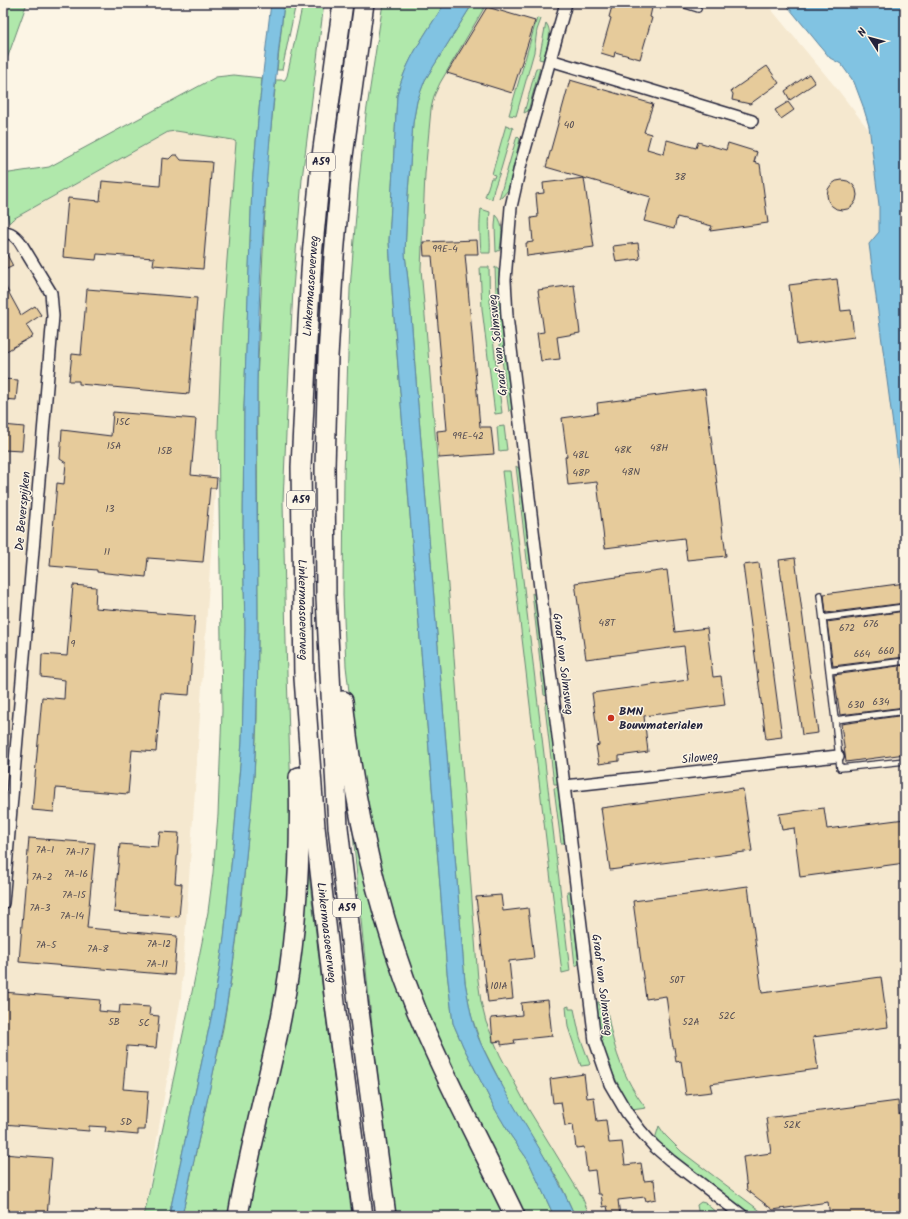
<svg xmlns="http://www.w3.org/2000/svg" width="908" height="1219" font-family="Kalam,sans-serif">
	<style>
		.built { fill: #f5e8cf }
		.green { fill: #b0e8ab; stroke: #698573 }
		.water { fill: #81c3e2; stroke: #5b839f }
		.building { fill: #e6cb9b; stroke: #22223b }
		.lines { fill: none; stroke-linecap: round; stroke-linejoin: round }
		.service-casing { stroke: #22223b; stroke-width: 8 }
		.minor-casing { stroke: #22223b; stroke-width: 14 }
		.motorway-casing { stroke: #22223b; stroke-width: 22 }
		.service { stroke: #fcf5e5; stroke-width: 5.5 }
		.minor { stroke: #fcf5e5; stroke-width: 11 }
		.motorway { stroke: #fcf5e5; stroke-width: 19 }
		.poi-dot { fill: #c8321e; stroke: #fcf5e5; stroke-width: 1.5 }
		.labels { text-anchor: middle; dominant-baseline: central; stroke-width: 3; stroke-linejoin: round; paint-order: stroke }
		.number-label { font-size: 10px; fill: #534c53 }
		.shield { fill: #fcf5e5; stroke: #63616e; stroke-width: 1 }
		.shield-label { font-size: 11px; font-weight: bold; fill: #22223b }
		.street-label { font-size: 12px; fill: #22223b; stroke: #fcf5e5 }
		.poi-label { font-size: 12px; font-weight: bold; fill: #22223b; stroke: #fcf5e5; text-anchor: start }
	</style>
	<rect width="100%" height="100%" fill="#fcf5e5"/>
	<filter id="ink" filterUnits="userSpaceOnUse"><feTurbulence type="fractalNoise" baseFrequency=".025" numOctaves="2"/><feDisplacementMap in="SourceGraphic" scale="8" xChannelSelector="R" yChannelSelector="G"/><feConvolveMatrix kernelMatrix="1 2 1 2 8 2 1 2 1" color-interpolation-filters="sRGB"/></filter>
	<g filter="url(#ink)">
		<!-- built -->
		<path class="built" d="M487,3H766L838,90L905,177V1216H583L476,1014L413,259L427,102Z
			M181,125L239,138L181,997L144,1216H3V225Z"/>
		<!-- green -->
		<path class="green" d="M3,3H27L3,70Z
			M284,3H296L282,70H277Z
			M303,3H324L302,179L293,289L287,411L283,501L286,643L292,826L287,902L281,965L266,1051L229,1216H182L223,1028L231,979L241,907L254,777L257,720L258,638L257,382L267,165L276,80H285L287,76Z
			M383,3H445C426,33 405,61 397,96L389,241L393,305L447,972L453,1023L463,1046L495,1109L511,1136L528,1160L554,1216H522L426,1012L410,972L383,879L356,751L346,666L343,595L344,474L347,386L350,289L358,190L366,114Z
			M473,3H487L440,83L434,96L431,109L425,174L421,269L453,644L478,980L481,1002L486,1022L500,1055L529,1110L582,1197L590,1216H575L560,1183L507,1095L481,1044L471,1015L465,982L448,767L417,393L409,289L405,254L407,207L413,123L417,101L425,80Z
			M537,18L541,19L537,30L534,52L516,116L509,115Z
			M546,23C554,33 546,49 543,60L539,59Z
			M536,68H540L528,111L524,113Z
			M234,75L262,78L252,185L248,301L244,407L243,536L245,629L242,742L235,825L224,938L213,1009L169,1216H144L192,992L208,912L213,873L218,815L222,711L218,429L222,325L236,142L233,140L176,131L168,132L13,219L9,223L7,212L3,205V174L49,167L216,77Z
			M506,125L513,128L501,169L494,189L492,199L485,197L491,178H494L495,175L492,174Z
			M517,136L520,139L508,190L502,197L499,199Z
			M481,209L490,212C488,226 491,239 490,253H481C480,238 479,224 481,209Z
			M496,215C505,223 501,239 500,250L496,252L495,226Z
			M480,267H489C489,316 496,364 502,413L495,414L482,309Z
			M495,267L499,270C499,316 506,362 512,408L509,412L497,322Z
			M504,426L507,450L499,451L497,427Z
			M516,466L520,469L532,568L531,569L528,568Z
			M502,471H510L570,971L562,973Z
			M532,593L535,595L547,696L544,695Z
			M546,702H548L558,784H554L545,707Z
			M348,773L375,898L510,1216H396C375,1069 360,921 348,773Z
			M558,787L565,843H561L554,788Z
			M303,824L324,1001L352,1216H242Z
			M567,891H570L579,964L575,966Z
			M597,1002H599L600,1010L607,1009C612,1045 623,1079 646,1108L632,1110C620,1089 609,1069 603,1045C599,1031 598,1016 597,1002Z
			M569,1006V1009H574L580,1037L590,1064L589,1065L581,1066L568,1027L566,1007Z
			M659,1126L665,1135L682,1152L767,1216H752L664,1148L655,1139Z
			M701,1202L705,1203L717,1213L699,1216L697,1205Z"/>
		<!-- water -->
		<path class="water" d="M271,3H284C269,129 259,255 257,382C255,513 262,644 254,775C252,805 248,836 245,866C239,919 233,972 223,1024C211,1088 195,1152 182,1216H169L213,1009L224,938L235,825L242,742L245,629L243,536L244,407L252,185L260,99Z
			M445,3H473L425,80L417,101L413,123L407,207L405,254L409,289L417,393L448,767L465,982C469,1004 472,1025 481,1044C508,1104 549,1156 575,1216H554L528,1160L511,1136L495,1109L463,1046L453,1023L447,972L393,305L389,241L397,96C405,61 426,33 445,3Z
			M785,3H905V516L869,244L879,232V205L869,126L863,106L854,82L841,64L830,58Z"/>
		<!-- building -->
		<path class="building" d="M613,3H653L650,17L652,18L640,59L615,52L614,57L601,53L611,18L609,17Z
			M487,7L535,21L512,93L447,73Z
			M767,66L779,83L750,104L732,100L733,94L731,91Z
			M809,74L815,83L790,100L785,91Z
			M570,80L653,104L644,132L651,134L647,149L664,154L667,140L696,148L698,142L726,150L728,143L757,152L754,162L760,164L768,223L710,231L712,226L677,217L674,229L644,221L651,197L584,178L594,247L527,256L526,243L533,242L531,218L538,217L536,194L544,193L543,183L584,178L546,167Z
			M788,102L794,110L781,119L775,110Z
			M173,155H177L181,160L212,162L203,269L153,265L154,258L97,254L96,260L63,257L68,198L100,201L102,181L160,186L162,158L169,159Z
			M827 195a15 15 0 1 1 30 0a15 15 0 1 1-30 0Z
			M477,240L478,254H465L467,276L480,427H491L494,454L439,458L437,431L447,430L432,256H424L423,242Z
			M638,243L640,259L616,262L613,246Z
			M3,247L13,266L3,271Z
			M837,279L841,311L851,310L854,337L797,345L789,285Z
			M3,282L21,315L35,306L41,315L26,325L33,336L3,353Z
			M574,285L580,333L557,337L560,359L541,361L537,333L544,332L538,290Z
			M87,289L197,298L189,394L79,384V381H69L72,354L81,355Z
			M3,379L18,380L16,400L3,399Z
			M705,389L726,556L687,560L684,538L605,548L597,482L568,485L565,457L567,456L562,418L598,413L597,403Z
			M113,412L196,419L191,475L217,478L216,488H210L203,562L148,558L146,577L97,572V570L50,566L57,483L64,484L66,463L60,459L62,430L111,436Z
			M3,425L24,427L22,451L3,450Z
			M795,558L818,733L802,735L779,560Z
			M759,563L782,737L766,739L743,565Z
			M667,570L675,632L707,628L713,677L721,676L725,705L644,716L648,752L619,756V761L599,764L596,746L599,745L592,693L688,680L684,646L586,659L575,583Z
			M905,583V603L826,613L824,594Z
			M73,585L96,587L95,608L195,616L189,695L161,693L156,752L132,750L128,794L56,788L54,812L32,810L42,697L64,699L65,680L41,677L42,654L67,656Z
			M905,611V657L833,666L827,622Z
			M905,665V707L840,715L834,675Z
			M905,715V754L846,762L841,724Z
			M743,789L752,851L610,870L601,808Z
			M824,808L827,829L905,819V863L800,877L794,828L782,830L779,814Z
			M160,832L179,833L175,883L182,884L179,917L114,912L120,844L158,847Z
			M29,838L95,843L87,928L177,936L174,975L19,962Z
			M748,886L762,993L881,977L888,1027L813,1037L818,1069L710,1084L712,1092L686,1095L681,1061L676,1062L674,1047H673L666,996L646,999L633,901Z
			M501,895L503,911L528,908L534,958L509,961L513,999L488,1002L476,897Z
			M3,992L100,1000L99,1011L119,1013L120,1005L150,1007L149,1015L159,1016L156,1048L127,1046L123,1089L148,1091L145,1130H138V1135L105,1132L106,1127L89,1126V1131L3,1124Z
			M548,1000L552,1036L514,1040L515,1043L501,1045V1041L493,1042L491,1018L522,1015L521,1003Z
			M584,1074L587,1098L594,1097L597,1121L606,1120L609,1143L622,1142L625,1165L641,1163L644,1181L654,1180L656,1199L646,1201L645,1197L618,1200L620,1216H609L607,1206L603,1207L601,1194H598L595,1170L587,1171L584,1147L576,1148L573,1125L565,1126L561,1102L553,1103L550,1079Z
			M898,1101L899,1114H905V1147H904L905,1157V1216H830L828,1202L773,1210L747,1190L743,1157L771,1153L766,1118Z
			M3,1154L52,1158L47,1216H3Z"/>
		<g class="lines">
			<defs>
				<path id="service" d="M679,3L698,9
					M820,595L835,720L840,768L905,761
					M823,618L905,607
					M829,671L905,661
					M835,720L905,711"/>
				<path id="minor" d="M566,3L520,167L511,207L505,280L507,316L595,1041L610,1084L627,1113L640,1130L654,1146L670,1160L743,1216
					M550,60L752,121
					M3,232C11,232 15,236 20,242L51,293L53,316L3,903
					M565,786L838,756"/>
				<g id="motorway">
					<path id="s1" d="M343,3L321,163L312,256L308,322L301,467L304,678L315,827L336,1012L363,1216"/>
					<path d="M364,3L342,163L334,256L328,356L325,467L326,598L338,827L359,1011L386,1216"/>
					<path d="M343,701C354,806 377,911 416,1009C445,1080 482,1147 515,1216"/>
					<path d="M238,1216C249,1149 268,1084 281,1018C297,939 301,857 299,777"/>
				</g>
			</defs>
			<!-- service casing -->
			<use href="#service" class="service-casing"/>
			<!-- minor casing -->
			<use href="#minor" class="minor-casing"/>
			<!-- motorway casing -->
			<use href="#motorway" class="motorway-casing"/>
			<!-- service -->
			<use href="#service" class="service"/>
			<!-- minor -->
			<use href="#minor" class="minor"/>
			<!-- motorway -->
			<use href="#motorway" class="motorway"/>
		</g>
	</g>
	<!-- markers -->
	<circle class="poi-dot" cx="611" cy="718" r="4"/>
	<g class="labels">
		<!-- number labels -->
		<g class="number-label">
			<text x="569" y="125">40</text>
			<text x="680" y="177">38</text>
			<text x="445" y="249">99E-4</text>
			<text x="123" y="422">15C</text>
			<text x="468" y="436">99E-42</text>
			<text x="114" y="446">15A</text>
			<text x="659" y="448">48H</text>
			<text x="623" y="450">48K</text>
			<text x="165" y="451">15B</text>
			<text x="581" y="455">48L</text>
			<text x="631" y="472">48N</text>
			<text x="581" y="473">48P</text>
			<text x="110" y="509">13</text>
			<text x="107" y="552">11</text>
			<text x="607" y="623">48T</text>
			<text x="871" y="624">676</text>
			<text x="847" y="628">672</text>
			<text x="73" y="644">9</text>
			<text x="886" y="651">660</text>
			<text x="862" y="654">664</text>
			<text x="881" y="702">634</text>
			<text x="856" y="705">630</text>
			<text x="45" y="850">7A-1</text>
			<text x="77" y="852">7A-17</text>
			<text x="76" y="874">7A-16</text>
			<text x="42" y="877">7A-2</text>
			<text x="74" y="895">7A-15</text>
			<text x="40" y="908">7A-3</text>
			<text x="72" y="916">7A-14</text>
			<text x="159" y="944">7A-12</text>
			<text x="46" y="945">7A-5</text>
			<text x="98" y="949">7A-8</text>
			<text x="157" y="964">7A-11</text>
			<text x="677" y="980">50T</text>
			<text x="499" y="986">101A</text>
			<text x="727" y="1016">52C</text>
			<text x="114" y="1022">5B</text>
			<text x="691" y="1022">52A</text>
			<text x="144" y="1023">5C</text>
			<text x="126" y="1122">5D</text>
			<text x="792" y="1125">52K</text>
		</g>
		<!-- shield labels -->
		<g class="shield">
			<rect x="307" y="153" width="28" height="18" rx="3"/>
			<rect x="287" y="491" width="28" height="18" rx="3"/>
			<rect x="333" y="899" width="28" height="18" rx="3"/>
		</g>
		<g class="shield-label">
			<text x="321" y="162">A59</text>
			<text x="301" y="500">A59</text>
			<text x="347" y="908">A59</text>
		</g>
		<!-- street labels -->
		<g class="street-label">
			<text transform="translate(311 286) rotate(-86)">Linkermaasoeverweg</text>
			<text transform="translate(498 345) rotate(-96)">Graaf van Solmsweg</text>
			<text transform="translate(23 511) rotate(-85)">De Beverspijken</text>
			<text stroke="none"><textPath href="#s1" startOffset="609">Linkermaasoeverweg</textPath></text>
			<text transform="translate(563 664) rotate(83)">Graaf van Solmsweg</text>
			<text transform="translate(700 758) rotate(-6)">Siloweg</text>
			<text stroke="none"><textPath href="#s1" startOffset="933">Linkermaasoeverweg</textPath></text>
			<text transform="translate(602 985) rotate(83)">Graaf van Solmsweg</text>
		</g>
		<!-- poi labels -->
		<g class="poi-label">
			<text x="619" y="711">BMN<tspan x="619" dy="14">Bouwmaterialen</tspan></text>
		</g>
	</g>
	<!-- margin -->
	<rect width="908" height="1219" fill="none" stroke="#fcf5e5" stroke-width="16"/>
	<rect x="8" y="8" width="892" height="1203" fill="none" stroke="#22223b" stroke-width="1.5" filter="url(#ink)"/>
	<!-- north arrow -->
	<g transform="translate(870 38) rotate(306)" stroke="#fcf5e5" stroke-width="3" paint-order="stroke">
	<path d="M0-3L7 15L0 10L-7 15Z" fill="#22223b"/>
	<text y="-6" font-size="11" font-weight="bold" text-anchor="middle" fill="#22223b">N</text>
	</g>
</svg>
